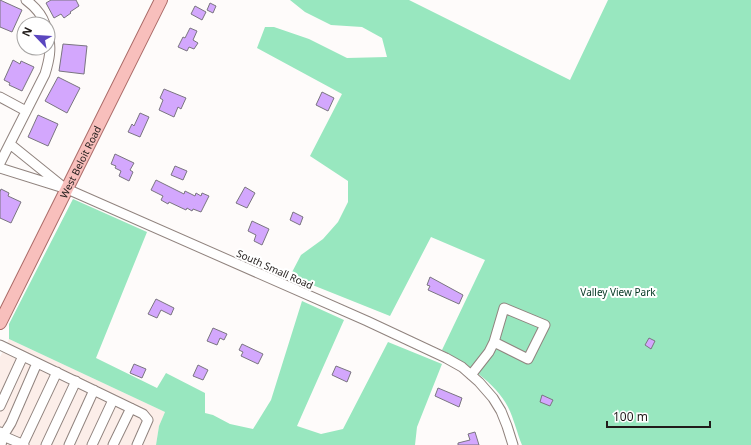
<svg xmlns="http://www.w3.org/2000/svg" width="751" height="445" font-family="'Noto Sans',sans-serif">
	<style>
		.built { fill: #fceee9 }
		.green { fill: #98e7bf }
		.building { fill: #d3a7fd; stroke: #7a7580 }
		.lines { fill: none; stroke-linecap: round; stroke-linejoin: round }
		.minor-casing { stroke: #90837e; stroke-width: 11 }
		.major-casing { stroke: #aa6a67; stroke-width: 14 }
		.minor { stroke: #fff; stroke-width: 9 }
		.major { stroke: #f8bfbc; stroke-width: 12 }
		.labels { text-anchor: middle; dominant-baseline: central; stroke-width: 4; stroke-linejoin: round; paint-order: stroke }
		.street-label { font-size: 10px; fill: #211c1a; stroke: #fff }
		.park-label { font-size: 10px; fill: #033622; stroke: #fff }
	</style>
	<rect width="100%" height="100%" fill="#fefbfa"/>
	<!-- built -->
	<path class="built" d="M9,339L165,412L159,426L156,445H0V357Z"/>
	<!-- green -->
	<path class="green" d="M290,0H409L570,80L608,0H751V445H522C517,433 514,419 508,407C496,383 465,363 442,350L485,260L431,237L390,316L290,276L301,255L323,239L338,222L348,202V181L310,156L342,94L257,48L265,27H274L309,39L347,58L387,57L382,38L362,27L331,25L305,12Z
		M73,199L147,232L96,358L157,388L166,373L205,393V413L213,415L230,424L253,429L271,400L302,301L344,320L297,426L321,434L343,429L388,342L442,364L417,427L415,445H156L159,426L165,412L9,339V324Z"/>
	<!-- building -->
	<path class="building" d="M0,0L22,10L12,32L0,27Z
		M51,0H76L79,6L70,12L71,13L64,18L61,14L54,18L46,3Z
		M210,3L216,6L213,13L207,10Z
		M195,6L206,12L202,20L191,14Z
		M190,28L197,31L193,40L198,43L194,49L189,47L187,51L178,47L183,37L185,38Z
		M63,44L87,46L84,74L59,71Z
		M13,60L20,64L21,61L34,67L22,91L9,85L10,83L4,80Z
		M58,77L80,88L67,113L45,101Z
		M164,89L186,98L181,109L178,107L174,117L159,110L163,100L160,98Z
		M322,92L334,98L328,111L316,105Z
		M140,113L149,117L140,137L128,132L132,124L134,126Z
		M38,115L58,124L48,146L28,137Z
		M115,154L134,163L130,170L133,172L129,181L119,176L121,171L115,168L116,166L111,164Z
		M175,166L187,171L183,180L171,175Z
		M156,180L184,194L185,191L195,196L196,193L201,196L202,193L209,196L201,212L193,209L192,211L187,208L186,210L169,202L168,204L161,200L163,196L151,190Z
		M245,187L255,193L247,208L236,203Z
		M1,189L9,193L8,196L21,202L11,223L0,218V192Z
		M293,212L303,217L300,225L290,220Z
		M252,221L269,229L262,245L254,241L256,235L248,231Z
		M430,277L463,295L459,304L428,290L430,286L427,285Z
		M156,299L174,308L171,315L161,310L157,318L148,314Z
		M213,328L227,334L224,340L220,338L217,345L207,341Z
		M649,338L655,341L651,349L645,345Z
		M242,344L263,354L258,364L241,356L243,352L239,350Z
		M134,364L146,369L142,378L130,373Z
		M198,365L208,370L203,380L193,376Z
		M336,366L351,372L347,382L332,375Z
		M438,388L462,398L459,407L435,396Z
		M542,395L553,400L550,406L540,402Z
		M475,432L479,445H458V443L470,440L468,434Z"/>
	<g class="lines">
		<defs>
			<path id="minor" d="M26,0C34,6 42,15 45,24
				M0,97L26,111
				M10,144L62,186
				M0,163L45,74C49,61 52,48 48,34
				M0,168L67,189L367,321L446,358L462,367L479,382L493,398L501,411L507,426L513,445
				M0,345L143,414L148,420L137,445
				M471,375L489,352L494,342L504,308L545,325L528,359L494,342
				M0,406L23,356
				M0,432L3,436L24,445
				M23,444L57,372
				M1,445L3,436L11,423L37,363
				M46,445L76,381
				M69,445L94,390
				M92,445L113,400
				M113,445L131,408"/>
			<g id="major">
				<path id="s1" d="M0,323L161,0"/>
			</g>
		</defs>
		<!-- minor casing -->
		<use href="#minor" class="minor-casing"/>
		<!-- major casing -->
		<use href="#major" class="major-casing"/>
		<!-- minor -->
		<use href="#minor" class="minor"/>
		<!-- major -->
		<use href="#major" class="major"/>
	</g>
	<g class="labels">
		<!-- street labels -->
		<g class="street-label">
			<text stroke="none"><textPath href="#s1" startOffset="180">West Beloit Road</textPath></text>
			<text transform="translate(275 269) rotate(24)">South Small Road</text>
		</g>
		<!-- park labels -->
		<g class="park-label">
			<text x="618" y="292">Valley View Park</text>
		</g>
	</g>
	<!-- north arrow -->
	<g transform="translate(36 36) rotate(295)"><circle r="19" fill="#ffffff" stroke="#a6a4a3"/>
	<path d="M0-3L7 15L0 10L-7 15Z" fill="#5a46bf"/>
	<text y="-6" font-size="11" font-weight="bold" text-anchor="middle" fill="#211c1a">N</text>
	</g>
	<!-- scale -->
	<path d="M607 421v6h103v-6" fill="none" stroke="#211c1a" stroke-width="2"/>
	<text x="613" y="421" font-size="12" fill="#211c1a" stroke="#ffffff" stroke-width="3" paint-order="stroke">100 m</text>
</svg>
